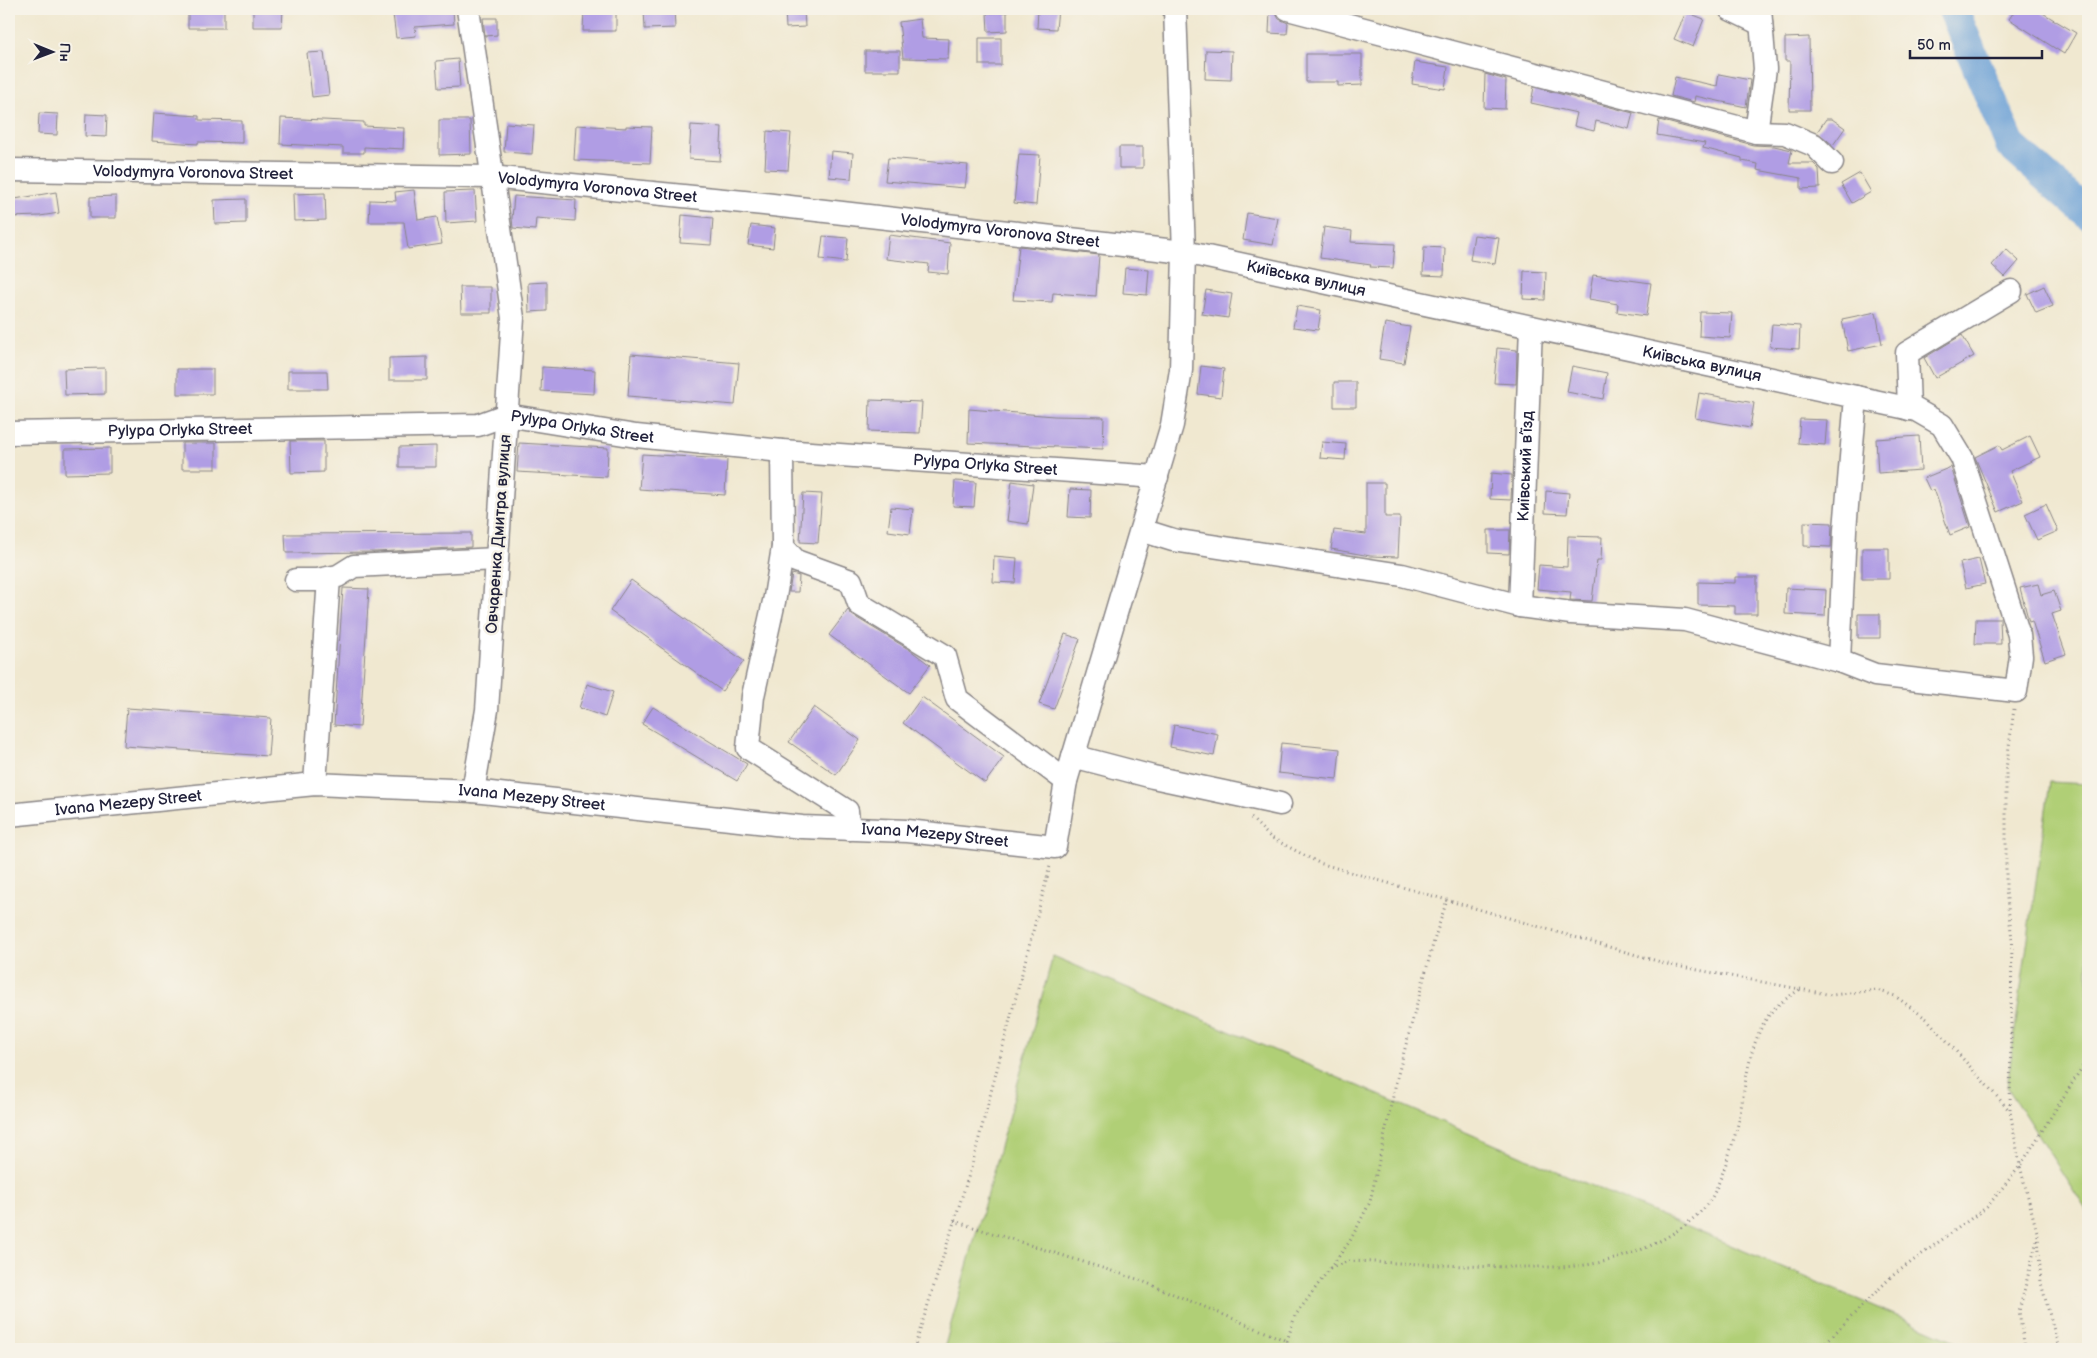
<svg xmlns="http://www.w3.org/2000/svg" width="2097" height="1358" font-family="'Balsamiq Sans',sans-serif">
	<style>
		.green { fill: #b0cf76; stroke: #697858 }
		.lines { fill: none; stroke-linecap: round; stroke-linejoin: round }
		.river { stroke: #689ed5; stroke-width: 31 }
		.building { fill: #b09de4 }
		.minor-casing { stroke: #898586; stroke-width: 25 }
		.path { stroke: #898586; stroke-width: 3; stroke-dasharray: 1 4; stroke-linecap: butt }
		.minor { stroke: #fff; stroke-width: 22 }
		.labels { text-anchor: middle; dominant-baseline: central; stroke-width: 5; stroke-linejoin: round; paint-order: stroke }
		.street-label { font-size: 16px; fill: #22223b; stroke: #f7f3e8 }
	</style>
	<rect width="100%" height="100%" fill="#f7f3e8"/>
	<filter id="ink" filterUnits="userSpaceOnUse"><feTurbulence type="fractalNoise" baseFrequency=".02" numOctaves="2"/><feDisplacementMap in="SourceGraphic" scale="10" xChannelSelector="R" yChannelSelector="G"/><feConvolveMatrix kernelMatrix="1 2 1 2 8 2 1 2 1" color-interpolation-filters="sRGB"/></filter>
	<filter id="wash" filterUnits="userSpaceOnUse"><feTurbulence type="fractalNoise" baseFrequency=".0096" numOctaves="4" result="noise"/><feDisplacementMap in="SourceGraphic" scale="20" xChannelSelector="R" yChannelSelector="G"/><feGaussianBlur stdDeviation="1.12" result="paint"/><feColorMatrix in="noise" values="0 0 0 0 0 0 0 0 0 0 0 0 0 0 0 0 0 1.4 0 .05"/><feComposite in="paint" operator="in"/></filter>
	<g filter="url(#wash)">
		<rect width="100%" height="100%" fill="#f0e8d0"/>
		<!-- green -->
		<path class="green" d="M2050,782L2088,784V1213L2007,1087Z
			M1053,956L1974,1349H944Z"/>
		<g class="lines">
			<!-- river -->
			<path class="river" d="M1953,9L2011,146L2088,214"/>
		</g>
		<g id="blocks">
			<!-- building -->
			<path class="building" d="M188,9H224V28H188Z
				M253,9H283L282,27H253Z
				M426,9H453L454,24L415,27L416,36L396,38L393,14L427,10Z
				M584,9H616V31H583Z
				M644,9H674L675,28L645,29Z
				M785,9H804L805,27L786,28Z
				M1038,9H1058L1056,29L1037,28Z
				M2016,9H2036L2076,33L2064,54L2009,19Z
				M1270,11L1275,12L1279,19L1288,23L1287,34L1269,33Z
				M1007,12V31L988,32L987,13Z
				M1686,12L1704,19L1693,47L1674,39Z
				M483,18H497V35L485,36Z
				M920,19L922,38L949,39L948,59L903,58L899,22Z
				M1809,37L1810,110H1789L1790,61H1785V38Z
				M979,38H1001V65H979Z
				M1206,50L1232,51L1231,80L1205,79Z
				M865,51H900V71H865Z
				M324,52L329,95L312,97L307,53Z
				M1306,54H1362V85L1338,86V82H1306Z
				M458,59L460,87L438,88L436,61Z
				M1415,62L1448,67L1445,89L1412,84Z
				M1485,74L1506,80L1505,109L1484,108Z
				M1719,74L1750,80L1746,107L1695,96L1694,102L1671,96L1675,77L1717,86Z
				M1534,87L1633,113L1629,129L1596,121L1594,131L1574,126L1577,113L1531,103Z
				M39,113L58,114L57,135L38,134Z
				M154,113L199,116V120L242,121V143L198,142V144L152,141Z
				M86,114L107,115L106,137L85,136Z
				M281,118L364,122V126L404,128L403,149L364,147V153H343V147L280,144Z
				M1826,119H1832L1845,128L1833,145L1817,132Z
				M439,120H470L471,154L439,155Z
				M1659,120L1753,145L1774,146L1792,150L1789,163H1813L1819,169L1820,188L1801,189V178L1757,170L1758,164L1742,161V158L1703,148L1705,143L1657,135Z
				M506,123L534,125L532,154L504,152Z
				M576,125L626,128V126L652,127L650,163L574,160Z
				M691,125L722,127L720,161L689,159Z
				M767,131L791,133L788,170L765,169Z
				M1119,147H1143V168H1119Z
				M831,151L853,153L851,179L829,177Z
				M1019,154L1040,155L1036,205L1014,203Z
				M888,158L968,165L965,188L885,181Z
				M1860,173L1871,192L1852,203L1841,184Z
				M414,190L418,220L437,217L442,244L408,249L404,222H369L370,200L396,201L395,192Z
				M475,191L477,221L446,223L445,192Z
				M56,192L59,213L40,216L9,217V200Z
				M325,193L326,220L294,221L293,194Z
				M116,196V218H90V197Z
				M514,196L576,200L575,221L536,218L535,230L513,228L512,218Z
				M246,199V223L215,224L214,200Z
				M1247,213L1278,218L1273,245L1243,240Z
				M682,215L713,218L711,245L680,243Z
				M751,225L775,228L773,248L748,245Z
				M1324,227L1352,231L1351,242L1395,244L1393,268L1370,267L1371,265L1320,258Z
				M889,235L950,243L948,274L928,272L929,264L886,259Z
				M1474,235L1499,238L1495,264L1470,260Z
				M823,236L848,238L846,262L820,259Z
				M1019,246L1099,255L1096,296L1053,293L1052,302L1013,300Z
				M1424,247L1445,248L1444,276L1423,275Z
				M2006,249L2019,261L2005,277L1992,265Z
				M1125,268L1149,270L1147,295L1123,293Z
				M1524,271L1546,272L1545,300L1523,299Z
				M1593,275L1651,283L1646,316L1617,312L1618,304L1589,299Z
				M547,282V311L529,312L528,283Z
				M2044,286L2053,306L2036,313L2027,294Z
				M460,287H491V313H461Z
				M1206,290L1232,294L1228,318L1202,314Z
				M1297,306L1321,310L1318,330L1293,327Z
				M1700,312L1732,313L1730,338L1699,336Z
				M1876,312L1882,344L1848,351L1842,319Z
				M1385,323L1410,327L1404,363L1379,359Z
				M1772,324L1800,326L1799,349L1770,347Z
				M1962,335L1974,356L1935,378L1924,358Z
				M1497,348L1517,350L1516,384L1494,383Z
				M631,354L739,363L735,405L628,396Z
				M427,357V380H389V358Z
				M1201,366L1224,369L1221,397L1198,394Z
				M1572,366L1607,373L1603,399L1567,392Z
				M542,367L595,370L594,394L541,391Z
				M105,368V394L65,395L64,369Z
				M177,369H213V394H177Z
				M288,371H327L328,389H288Z
				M1334,382H1356V407H1334Z
				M1699,393L1754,403L1750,428L1695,418Z
				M870,400L922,402L920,433L869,431Z
				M969,409L1054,416L1104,417L1103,449L968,443Z
				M1800,419L1827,420L1825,445L1798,443Z
				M1919,436L1921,470L1878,473L1876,439Z
				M2030,436L2040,457L2010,471L2023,501L1998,512L1975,457L1999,445L2002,450Z
				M290,441H324V472L291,473Z
				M1322,442L1346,444L1345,460L1320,458Z
				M182,443H216V469H182Z
				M519,443L608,448L607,477L517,472Z
				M436,446V467H399V447Z
				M110,448V473L65,474V449Z
				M642,454L727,459L725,495L639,489Z
				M1951,467L1970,527L1950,535L1934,489L1930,491L1924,478Z
				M1491,473L1512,475L1511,500L1490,499Z
				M955,481L976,482L974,507L953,506Z
				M1012,481L1033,484L1028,524L1007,521Z
				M1366,483H1385V517H1400L1398,557L1370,556L1331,549L1334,530L1366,534Z
				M1070,489L1091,490L1090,518L1068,517Z
				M1546,491L1569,493L1567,514L1545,513Z
				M803,493L822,494L818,543L800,542Z
				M2046,504L2058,531L2037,540L2025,514Z
				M891,507L913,509L910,534L888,531Z
				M1804,522L1832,523L1831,547L1804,546Z
				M1488,530H1510L1509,554L1488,553Z
				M471,533V547L376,552L286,553L285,534Z
				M1568,536L1602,537L1601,560H1597L1592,601L1570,600L1571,592L1537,589L1539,565L1567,567Z
				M1862,548H1889V579H1862Z
				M994,556L1017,558L1015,583L993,582Z
				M1979,559L1985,584L1966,588L1960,563Z
				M792,574L799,576L798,592H789Z
				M1735,577H1757V614H1735V606L1698,605V582L1735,583Z
				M631,580L744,661L722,691L610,611Z
				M2038,584L2041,595L2054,591L2061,611L2052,614L2066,654L2045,661L2032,621L2029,622L2020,588Z
				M343,588L369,589L360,727L334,725Z
				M1786,588L1826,590L1825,616L1785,614Z
				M848,610L852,615L910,650L930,665L909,693L829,635Z
				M1858,614H1880V638H1858Z
				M1976,619H2000L2001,644H1975Z
				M1065,634L1080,639L1054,709L1039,704Z
				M587,684L613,692L605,717L579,708Z
				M922,697L1004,757L985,783L903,723Z
				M653,707L747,764L737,781L642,724Z
				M814,707L860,740L836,775L789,742Z
				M127,708L271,718L268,756L124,746Z
				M1174,725L1218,734L1214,756L1170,747Z
				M1281,743L1340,749L1337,779L1278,773Z"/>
		</g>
	</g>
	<g filter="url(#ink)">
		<use href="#blocks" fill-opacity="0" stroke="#898586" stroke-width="1"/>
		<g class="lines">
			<defs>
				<g id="minor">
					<path d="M468,9L513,318L487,710L473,791"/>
					<path d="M1288,9L1756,132L1785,133L1814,145L1832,163"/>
					<path d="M1730,9L1761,24"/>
					<path d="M1756,132L1765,69L1760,9"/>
					<path id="s1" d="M9,170L491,177L764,204L1184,252L1916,410L1942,425L1962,458L2019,635L2021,656L2016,691L1875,675L1839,661L1685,620L1571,613L1520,606L1402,575L1173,540L1141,530"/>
					<path d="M1909,409L1907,353L2011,291"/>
					<path id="s2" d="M9,433L478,425L506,415L636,436L782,451L1157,477"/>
					<path d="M782,451L783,547L796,561L851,581L859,604L945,656L957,699L1066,781"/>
					<path d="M783,547L775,597L753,696L748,748L847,811L849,829"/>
					<path d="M296,580H317L338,576L354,566L497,559"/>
					<path id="s3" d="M1520,606L1531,327"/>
					<path d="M1839,661L1845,530L1856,397"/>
					<path d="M1073,756L1153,777L1280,804"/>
					<path d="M315,784L329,578"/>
					<path id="s4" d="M9,815L315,784L473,791L802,827L907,831L1055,847L1066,781L1172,425L1181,370L1184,252L1175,9"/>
				</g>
			</defs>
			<!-- minor casing -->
			<use href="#minor" class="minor-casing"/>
			<!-- path -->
			<path class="path" d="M2014,709L2006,769V891L2012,939L2010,1111L2020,1166L2038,1236L2041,1283L2059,1349
				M1251,818L1270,837L1319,863L1671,965L1832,995L1877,990L1895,996L1927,1019L2010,1111
				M954,1221L1137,1279L1287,1341L1284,1349
				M1330,1268L1349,1261C1407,1263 1465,1267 1523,1267C1549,1267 1577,1268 1602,1262C1641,1253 1680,1235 1707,1205C1718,1192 1735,1138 1739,1120C1745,1087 1750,1031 1776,1007C1783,1000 1792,995 1800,989
				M1287,1341L1295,1316L1350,1241L1370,1202L1397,1078L1435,937L1447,900
				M914,1349L972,1165L1050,866
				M1819,1349L1892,1276L1987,1207L2020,1166L2088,1058
				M2025,1349L2019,1311L2037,1240"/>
			<!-- minor -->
			<use href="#minor" class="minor"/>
		</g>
	</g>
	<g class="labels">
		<!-- street labels -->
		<g class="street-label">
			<text stroke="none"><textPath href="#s1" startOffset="184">Volodymyra Voronova Street</textPath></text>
			<text stroke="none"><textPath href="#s1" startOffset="589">Volodymyra Voronova Street</textPath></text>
			<text stroke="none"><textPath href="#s1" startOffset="994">Volodymyra Voronova Street</textPath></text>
			<text stroke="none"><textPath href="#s1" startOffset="1304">Київська вулиця</textPath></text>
			<text stroke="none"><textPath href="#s1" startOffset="1709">Київська вулиця</textPath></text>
			<text stroke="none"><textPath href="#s2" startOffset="576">Pylypa Orlyka Street</textPath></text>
			<text stroke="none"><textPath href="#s2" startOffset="171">Pylypa Orlyka Street</textPath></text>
			<text stroke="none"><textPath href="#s2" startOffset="981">Pylypa Orlyka Street</textPath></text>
			<text stroke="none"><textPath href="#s3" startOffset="140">Київський в’їзд</textPath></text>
			<text transform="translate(499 534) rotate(-86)">Овчаренка Дмитра вулиця</text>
			<text stroke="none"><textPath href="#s4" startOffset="525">Ivana Mezepy Street</textPath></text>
			<text stroke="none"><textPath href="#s4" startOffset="120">Ivana Mezepy Street</textPath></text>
			<text stroke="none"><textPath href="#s4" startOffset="930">Ivana Mezepy Street</textPath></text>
		</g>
	</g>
	<!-- margin -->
	<rect width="2097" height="1358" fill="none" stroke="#f7f3e8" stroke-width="30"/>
	<!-- north arrow -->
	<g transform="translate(52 52) rotate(91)" stroke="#f7f3e8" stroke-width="4" paint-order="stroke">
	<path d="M0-4L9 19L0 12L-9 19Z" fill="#22223b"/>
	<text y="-8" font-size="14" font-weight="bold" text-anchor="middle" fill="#22223b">Пн</text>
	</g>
	<!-- scale -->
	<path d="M1910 50v8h132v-8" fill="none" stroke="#22223b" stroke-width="2.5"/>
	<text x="1917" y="50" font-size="15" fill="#22223b" stroke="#f7f3e8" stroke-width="4" paint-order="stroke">50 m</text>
</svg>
